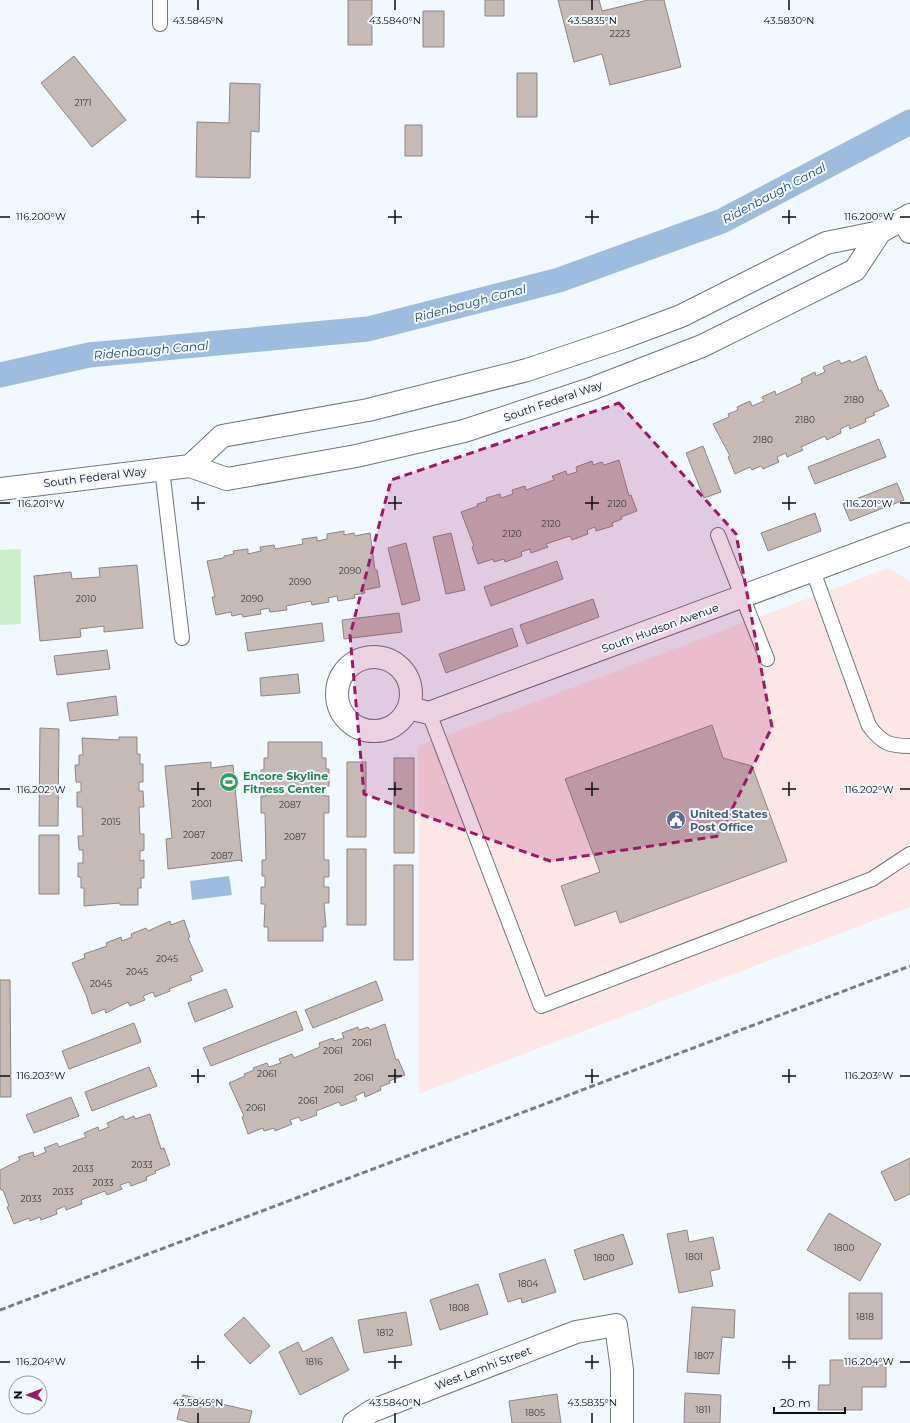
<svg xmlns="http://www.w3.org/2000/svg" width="910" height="1423" font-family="Montserrat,sans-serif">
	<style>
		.commercial { fill: #fde7e6 }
		.green { fill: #cceccc }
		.water { fill: #9ebdde }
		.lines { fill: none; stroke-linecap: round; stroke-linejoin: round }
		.canal { stroke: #9ebdde; stroke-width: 25 }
		.building { fill: #c5bab6; stroke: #8f8581 }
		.service-casing { stroke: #6f767d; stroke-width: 16 }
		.minor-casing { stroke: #6f767d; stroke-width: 24 }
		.secondary-casing { stroke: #6f767d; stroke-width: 24 }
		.service { stroke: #fff; stroke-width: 14 }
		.minor { stroke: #fff; stroke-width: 22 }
		.secondary { stroke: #fff; stroke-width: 22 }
		.rail { stroke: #7a7e83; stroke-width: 3; stroke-dasharray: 6 3; stroke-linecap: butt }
		.marked { fill: #9f1867; fill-opacity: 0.2; stroke: #9f1867; stroke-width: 3; stroke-dasharray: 8 5; stroke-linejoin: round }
		.ticks { fill: none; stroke: #0c0e11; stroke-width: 1.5 }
		.labels { text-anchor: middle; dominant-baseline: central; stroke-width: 4; stroke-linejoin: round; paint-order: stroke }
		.number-label { font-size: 9px; fill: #3a393a }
		.street-label { font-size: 11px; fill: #0c0e11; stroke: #f2f8ff }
		.leisure-label { font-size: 11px; font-weight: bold; fill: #27864d; stroke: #f2f8ff; text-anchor: start }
		.service-label { font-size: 11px; font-weight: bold; fill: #4e5e75; stroke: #f2f8ff; text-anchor: start }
		.water-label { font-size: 12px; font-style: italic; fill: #1b4973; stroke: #f2f8ff }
		.ticks-label { font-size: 10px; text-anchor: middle; fill: #0c0e11; stroke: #f2f8ff; stroke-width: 4; stroke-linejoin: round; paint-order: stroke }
	</style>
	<rect width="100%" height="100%" fill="#f2f8ff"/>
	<!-- commercial -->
	<path class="commercial" d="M888,568L910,581V907L419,1094L418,746Z"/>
	<!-- green -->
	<path class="green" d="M21,549V624L0,625V550Z"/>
	<!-- water -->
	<path class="water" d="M229,876L232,895L192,900L190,881Z"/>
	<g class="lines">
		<!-- canal -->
		<path class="canal" d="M0,375L89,355L368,329L559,280L722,221L910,122"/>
	</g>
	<!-- building -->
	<path class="building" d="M348,0H372V45H348Z
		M485,0H504V16H485Z
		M558,0H599L602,11L648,0H664L681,67L610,85L602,54L574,62Z
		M423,11H444V47H423Z
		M74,56L126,120L92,147L41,83Z
		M517,73H537V117H517Z
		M230,83L260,84L259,132L251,131L250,178L196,177L197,122L229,123Z
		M405,125H422V156H405Z
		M866,356L879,391L881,390L889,406L873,413L875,415L865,419L866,422L850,429L849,425L840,429L841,433L827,440L825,436L801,447L803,450L787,457L786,453L777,457L779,462L763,469L761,466L752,470L750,467L735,474L728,457L730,456L713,424L729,417L728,414L738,410L737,407L750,401L752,406L764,401L762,397L775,391L776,395L802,383L801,379L815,372L816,376L825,372L823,367L839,360L841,364L850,360L851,363Z
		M879,439L886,457L815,484L808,467Z
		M703,446L721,492L704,498L686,453Z
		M619,460L629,496L631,495L637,511L621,517L622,519L612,523L613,526L596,531L595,527L587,530L588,534L572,540L570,536L546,544L548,547L531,553L530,549L521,552L522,556L505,562L504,559L494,562L493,559L478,564L472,547L474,546L461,512L478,506L477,504L487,501L486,498L500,494L501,498L513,494L512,490L525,486L526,490L554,480L552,476L566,471L567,475L577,472L576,467L592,461L593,465L602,462L604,465Z
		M897,483L904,500L850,521L843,504Z
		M815,513L821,531L768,551L761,533Z
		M344,531V535L354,533L355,536L370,533L375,570H377L380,587L364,590L365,593L354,595L355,598L338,601L337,596L328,598L329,602L312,605L311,601L286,606L287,610L270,612L269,608L260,610L261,614L243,617L242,614L232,616L231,612L216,615L212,597H215L207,561L224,558V556L234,554L233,551L248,549V554L261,551L260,547L274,545L275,549L303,544L302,539L317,537V541L327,539V534Z
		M451,533L465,590L446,594L433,537Z
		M406,543L420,600L402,605L388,548Z
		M557,561L563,579L491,606L484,587Z
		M137,565L143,628L104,632V626L80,629L81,637L40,641L34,576L71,572L72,579L100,577L99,568Z
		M593,599L599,617L527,644L520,625Z
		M399,613L402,632L344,639L342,620Z
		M322,623L324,641L248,651L245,633Z
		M512,628L518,646L446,673L439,654Z
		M107,650L110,669L57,675L54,656Z
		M298,674L300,693L261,696L260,678Z
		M116,696L118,715L70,721L67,703Z
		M712,725L723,758L752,766L787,861L620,923L616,911L575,926L561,886L600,872L565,779Z
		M40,728L59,729L58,826H39Z
		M119,737H137V754H140V764H143V782H139V791H143L144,807H139L140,834H144V850L140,851V861L144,860V878H141V888H138V905H120V903L84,906V888H81V877H78V863H83V850H79L78,836H83L82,807H77V792H81V782H76L75,765H79V755H83L82,738L119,740Z
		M268,742H322V758H326V769H329V786H324V796H329V813H324V860H329V877H324V887H329V903H324L326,927H323V941H268V927H264L265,904H261V887H265V876H262V860H266L265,813H261V796H266V786H261V770H264V758H268Z
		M394,758H414V853H394Z
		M211,762V768L233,765L242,862L241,860L168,869L166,839L172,838L165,766Z
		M347,762H366V837H347Z
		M39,835H59V894H39Z
		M347,849H366V925H347Z
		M394,865H413V960H394Z
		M184,920L190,937L188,938L203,971L190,976L192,980L169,989L170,991L155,997L153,992L143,996L145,1000L130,1006L128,1002L106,1013L105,1009L92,1014L86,995L72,963L85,958L84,954L107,946L106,943L121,937L122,941L132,937L131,934L146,928L148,931L170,921L171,925Z
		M0,980H10L11,1097H0Z
		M376,981L383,1000L313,1028L305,1010Z
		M226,989L233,1007L195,1022L188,1003Z
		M296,1011L303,1030L211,1066L203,1048Z
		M134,1023L141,1042L69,1069L62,1051Z
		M385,1024L396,1060L398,1059L405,1075L389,1081L390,1083L380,1087L381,1090L365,1097L364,1092L355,1096L357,1100L341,1106L339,1102L316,1111L317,1115L301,1121L299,1117L290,1120L292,1124L275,1131L274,1128L264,1131L263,1128L248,1134L242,1117L244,1116L229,1083L245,1076L244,1074L254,1070L253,1068L267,1063L269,1067L281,1063L279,1059L292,1054L294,1058L320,1047L319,1043L333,1038L334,1041L344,1038L342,1033L358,1027L359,1030L368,1027L370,1030Z
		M149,1067L157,1086L92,1111L85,1092Z
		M71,1097L79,1116L34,1133L26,1115Z
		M150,1114L161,1149L164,1148L170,1165L155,1171L156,1173L146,1177L147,1180L131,1186L129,1182L120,1185L122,1189L107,1195L105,1191L81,1200L82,1204L66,1210L65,1206L56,1210L57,1214L41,1220L40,1217L30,1221L29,1218L14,1224L7,1207L9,1206L3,1190H1L0,1187V1170L20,1160L18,1157L33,1152L34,1157L46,1152L44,1148L57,1143L59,1147L86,1137L84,1133L98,1127L99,1131L109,1127L107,1123L123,1116L125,1120L134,1116L135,1119Z
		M910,1158V1194L895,1201L881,1172Z
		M829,1213L881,1244L860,1281L807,1250Z
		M687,1230L689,1242L713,1237L720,1269L710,1271L713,1286L679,1293L667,1234Z
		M623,1234L633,1264L584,1280L574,1250Z
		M545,1259L556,1292L522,1303L521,1298L508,1302L499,1274Z
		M478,1284L488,1314L440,1330L430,1300Z
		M849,1293H882V1339H849Z
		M692,1307L735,1310L734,1338L722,1337L719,1374L687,1372Z
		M406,1312L412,1345L364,1353L358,1320Z
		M244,1317L270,1346L250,1364L224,1335Z
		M332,1337L349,1370L300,1395L279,1352L298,1342L303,1352Z
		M830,1360H886V1387H862V1410H818L819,1385H830Z
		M685,1393L721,1395L720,1423H684Z
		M557,1394L561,1423H512L509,1401Z
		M183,1395L252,1411L249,1423H192L177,1419Z"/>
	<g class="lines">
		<defs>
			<path id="service" d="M160,0V24
				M162,469L182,638
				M718,535L767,659
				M813,571L869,726C882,743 889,746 910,746
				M429,713L541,1006L872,879L910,854"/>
			<path id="minor" d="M903,219L910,232
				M337 694a37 37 0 1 1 74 0a37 37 0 1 1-74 0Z
				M409,708L429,713L910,534
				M354,1423L372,1411L576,1332L616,1325L622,1370V1423"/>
			<path id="secondary" d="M190,466L222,436L368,410L527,370L622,338L681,316L826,243L880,232L910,215
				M0,489L190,466L227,479L356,456L464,431L591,389L702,346L855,270L880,232"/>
		</defs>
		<!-- service casing -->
		<use href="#service" class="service-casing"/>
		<!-- minor casing -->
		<use href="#minor" class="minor-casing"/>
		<!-- secondary casing -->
		<use href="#secondary" class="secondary-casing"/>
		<!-- service -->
		<use href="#service" class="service"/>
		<!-- minor -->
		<use href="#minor" class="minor"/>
		<!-- secondary -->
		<use href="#secondary" class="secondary"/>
		<!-- rail -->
		<path class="rail" d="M0,1310L910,966"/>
	</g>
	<!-- marked area -->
	<path class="marked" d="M619,403L736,534L772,727L719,836L550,861L364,794L350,635L391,480Z"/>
	<!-- ticks -->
	<path class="ticks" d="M198,0V10M395,0V10M592,0V10M789,0V10M198,210V224M395,210V224M592,210V224M789,210V224M0,217H10M191,217H205M388,217H402M585,217H599M782,217H796M900,217H910M198,496V510M395,496V510M592,496V510M789,496V510M0,503H10M191,503H205M388,503H402M585,503H599M782,503H796M900,503H910M198,782V796M395,782V796M592,782V796M789,782V796M0,789H10M191,789H205M388,789H402M585,789H599M782,789H796M900,789H910M198,1069V1083M395,1069V1083M592,1069V1083M789,1069V1083M0,1076H10M191,1076H205M388,1076H402M585,1076H599M782,1076H796M900,1076H910M198,1355V1369M395,1355V1369M592,1355V1369M789,1355V1369M0,1362H10M191,1362H205M388,1362H402M585,1362H599M782,1362H796M900,1362H910M198,1413V1423M395,1413V1423M592,1413V1423"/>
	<!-- icons -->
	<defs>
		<symbol id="stadium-disc" viewBox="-11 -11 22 22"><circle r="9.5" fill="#2e9e5b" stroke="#f2f8ff"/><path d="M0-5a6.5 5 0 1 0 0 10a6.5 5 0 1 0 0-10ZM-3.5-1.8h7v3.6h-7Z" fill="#fff"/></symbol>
		<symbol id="civic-disc" viewBox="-11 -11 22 22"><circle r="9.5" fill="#5c6f8a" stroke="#f2f8ff"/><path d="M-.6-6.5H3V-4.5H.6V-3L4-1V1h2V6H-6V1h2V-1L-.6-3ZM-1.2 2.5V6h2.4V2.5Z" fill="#fff"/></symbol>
	</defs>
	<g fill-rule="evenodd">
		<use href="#stadium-disc" x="218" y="771" width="22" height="22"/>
		<use href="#civic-disc" x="665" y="809" width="22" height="22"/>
	</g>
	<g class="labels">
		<!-- number labels -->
		<g class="number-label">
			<text x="620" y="33">2223</text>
			<text x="83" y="102">2171</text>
			<text x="854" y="399">2180</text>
			<text x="805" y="419">2180</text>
			<text x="763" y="439">2180</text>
			<text x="617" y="503">2120</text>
			<text x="551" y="523">2120</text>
			<text x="512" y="533">2120</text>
			<text x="350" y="570">2090</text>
			<text x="300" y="581">2090</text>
			<text x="86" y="598">2010</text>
			<text x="252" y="598">2090</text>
			<text x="202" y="803">2001</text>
			<text x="290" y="804">2087</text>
			<text x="111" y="821">2015</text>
			<text x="194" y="834">2087</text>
			<text x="295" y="836">2087</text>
			<text x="222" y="855">2087</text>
			<text x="167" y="958">2045</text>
			<text x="137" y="971">2045</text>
			<text x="101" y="983">2045</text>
			<text x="362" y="1042">2061</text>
			<text x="333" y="1050">2061</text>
			<text x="267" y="1073">2061</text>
			<text x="364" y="1077">2061</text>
			<text x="334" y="1089">2061</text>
			<text x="308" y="1100">2061</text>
			<text x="256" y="1107">2061</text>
			<text x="142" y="1164">2033</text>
			<text x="83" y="1168">2033</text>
			<text x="103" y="1182">2033</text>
			<text x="63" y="1191">2033</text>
			<text x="31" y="1198">2033</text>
			<text x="844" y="1247">1800</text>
			<text x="694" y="1256">1801</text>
			<text x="604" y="1257">1800</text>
			<text x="528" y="1283">1804</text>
			<text x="459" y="1307">1808</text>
			<text x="865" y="1316">1818</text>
			<text x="385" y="1332">1812</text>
			<text x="704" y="1355">1807</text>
			<text x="314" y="1361">1816</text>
			<text x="703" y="1409">1811</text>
			<text x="535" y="1412">1805</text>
		</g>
		<!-- street labels -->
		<g class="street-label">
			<text transform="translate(553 401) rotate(-19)">South Federal Way</text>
			<text transform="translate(95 477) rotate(-7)">South Federal Way</text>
			<text transform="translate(660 628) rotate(-20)">South Hudson Avenue</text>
			<text transform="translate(483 1368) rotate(-21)">West Lemhi Street</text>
		</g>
		<!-- leisure labels -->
		<g class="leisure-label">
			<text x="243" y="776">Encore Skyline<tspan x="243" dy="13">Fitness Center</tspan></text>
		</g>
		<!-- service labels -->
		<g class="service-label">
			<text x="690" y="814">United States<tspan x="690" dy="13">Post Office</tspan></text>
		</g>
		<!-- water labels -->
		<g class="water-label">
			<text transform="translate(774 193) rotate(-28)">Ridenbaugh Canal</text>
			<text transform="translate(470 303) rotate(-15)">Ridenbaugh Canal</text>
			<text transform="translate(151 350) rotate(-5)">Ridenbaugh Canal</text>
		</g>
	</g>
	<g class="ticks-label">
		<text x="198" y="24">43.5845°N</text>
		<text x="395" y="24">43.5840°N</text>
		<text x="592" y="24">43.5835°N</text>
		<text x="789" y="24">43.5830°N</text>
		<text x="869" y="220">116.200°W</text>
		<text x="41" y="220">116.200°W</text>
		<text x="869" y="507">116.201°W</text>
		<text x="41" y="507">116.201°W</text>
		<text x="869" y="793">116.202°W</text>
		<text x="41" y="793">116.202°W</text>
		<text x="869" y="1079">116.203°W</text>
		<text x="41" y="1079">116.203°W</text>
		<text x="869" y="1365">116.204°W</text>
		<text x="41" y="1365">116.204°W</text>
		<text x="198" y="1406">43.5845°N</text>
		<text x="395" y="1406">43.5840°N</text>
		<text x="592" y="1406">43.5835°N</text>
	</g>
	<!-- north arrow -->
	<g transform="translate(28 1395) rotate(270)"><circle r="19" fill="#f2f8ff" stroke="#969aa0"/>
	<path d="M0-3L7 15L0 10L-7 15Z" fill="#9f1867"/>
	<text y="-6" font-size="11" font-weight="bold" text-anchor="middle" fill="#0c0e11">N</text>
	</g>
	<!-- scale -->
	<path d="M774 1407v6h71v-6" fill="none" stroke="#0c0e11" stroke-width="2"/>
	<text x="780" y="1407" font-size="12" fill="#0c0e11" stroke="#f2f8ff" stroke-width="3" paint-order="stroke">20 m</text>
</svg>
